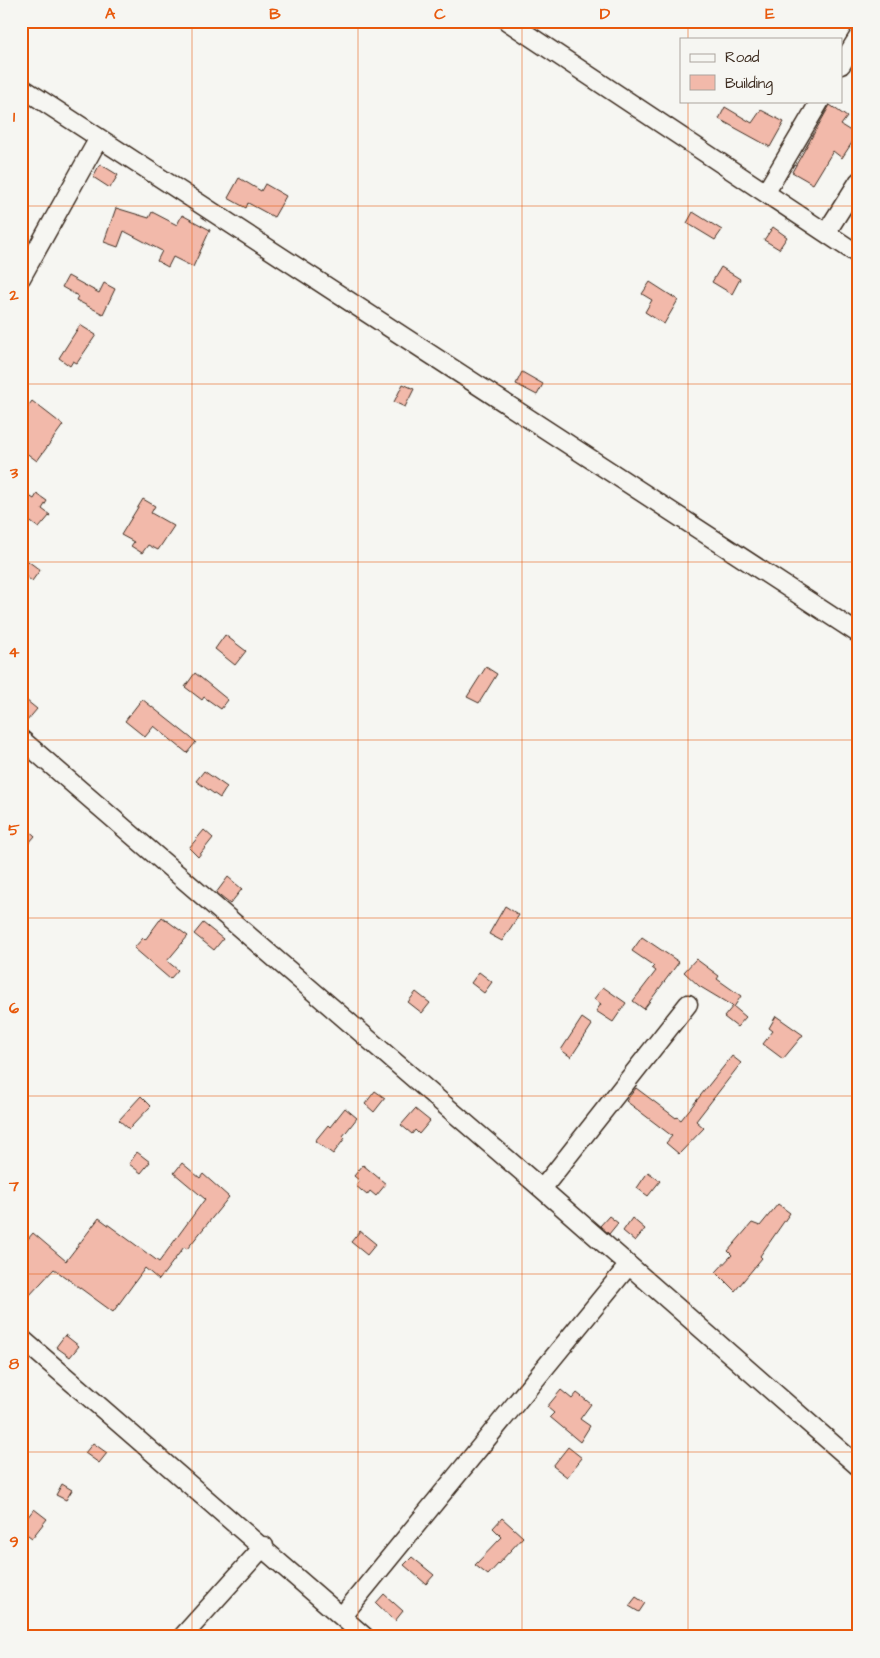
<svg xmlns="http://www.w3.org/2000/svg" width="880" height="1658" font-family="'Architects Daughter',sans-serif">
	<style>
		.building { fill: #f2b9aa; stroke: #3b2a1e }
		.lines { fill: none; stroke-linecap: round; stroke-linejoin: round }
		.minor-casing { stroke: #3b2a1e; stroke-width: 21 }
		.minor { stroke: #f6f6f2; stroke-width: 18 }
		.grid { fill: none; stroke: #e8590c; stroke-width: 1; stroke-opacity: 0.55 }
		.neatline { fill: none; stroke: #e8590c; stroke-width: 2 }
		.grid-label { font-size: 16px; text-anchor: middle; font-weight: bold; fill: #e8590c }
	</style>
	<rect width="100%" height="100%" fill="#f6f6f2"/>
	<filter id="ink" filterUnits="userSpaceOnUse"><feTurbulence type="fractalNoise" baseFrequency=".02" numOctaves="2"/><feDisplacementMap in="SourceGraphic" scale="10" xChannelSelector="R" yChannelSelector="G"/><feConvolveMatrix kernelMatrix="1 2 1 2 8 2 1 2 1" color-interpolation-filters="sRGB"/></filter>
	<g filter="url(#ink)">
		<!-- building -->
		<path class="building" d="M830,105L847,117L841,125L857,135L842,158L833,151L813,184L792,172Z
			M725,107L752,123L761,110L784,122L770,147L719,119Z
			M100,164L118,175L110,188L93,177Z
			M239,178L261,191L265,184L286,196L274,217L248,203L246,208L228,198Z
			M116,208L149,218L152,212L177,225L182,215L210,230L193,267L173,257L168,267L157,261L162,251L124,231L118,247L104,242Z
			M693,212L722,230L715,240L687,223Z
			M773,227L787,237L779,249L764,240Z
			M721,267L740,279L732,294L712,282Z
			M68,276L99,293L104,283L115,289L103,314L76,300L78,296L62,287Z
			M650,282L678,300L664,324L645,312L652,300L642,294Z
			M80,325L96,335L77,363L73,361L70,366L59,358Z
			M522,372L543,384L537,395L516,384Z
			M403,384L414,389L405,407L394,402Z
			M32,401L63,425L37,461L21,449V425L28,416L23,413Z
			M21,491L34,499L37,494L47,501L42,509L50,515L39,528L21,515Z
			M143,499L155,506L151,513L174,526L158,550L148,545L142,553L131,546L134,542L121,535Z
			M21,556L40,570L32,581L21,573Z
			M225,635L246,651L235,665L215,649Z
			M486,667L497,674L479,703L467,697Z
			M195,673L228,700L221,709L204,697L202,700L185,687Z
			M21,696L37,709L21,728Z
			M142,699L196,742L187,753L154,726L145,737L125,721Z
			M204,771L227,787L220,798L196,781Z
			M21,823L35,836L21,852Z
			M204,830L213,838L198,857L189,848Z
			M228,877L242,889L230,904L216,893Z
			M505,906L519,915L502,941L489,934Z
			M162,917L188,936L167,961L178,970L170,979L134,948L143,938L145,940Z
			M203,923L223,939L214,950L194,934Z
			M642,937L679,962L644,1009L633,1001L656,971L652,968L654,966L632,951Z
			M696,959L719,976L717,979L741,996L734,1007L699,986L684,972Z
			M479,972L492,982L484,993L471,983Z
			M603,987L626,1003L613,1022L596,1011L601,1004L594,999Z
			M416,992L430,1003L422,1013L408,1002Z
			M733,1006L746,1017L737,1027L724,1017Z
			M776,1016L803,1035L783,1059L763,1044L773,1031L769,1028Z
			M582,1018L592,1025L571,1057L561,1050Z
			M732,1056L741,1063L696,1121L704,1128L679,1154L666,1143L672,1136L626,1101L636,1088L676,1118L677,1117L681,1120Z
			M375,1091L385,1098L374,1112L365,1104Z
			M141,1096L151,1106L129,1129L119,1120Z
			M345,1108L357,1118L343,1136L345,1138L333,1154L315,1141L328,1125L330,1127Z
			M415,1109L430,1121L419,1134L415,1130L412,1134L401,1125Z
			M137,1152L150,1162L141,1173L129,1164Z
			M182,1163L200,1178L203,1174L229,1197L187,1249L184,1247L159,1280L145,1268L113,1312L54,1269L28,1297L21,1291V1247L33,1233L66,1261L99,1218L159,1262L205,1199L174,1173Z
			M363,1165L386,1184L376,1196L370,1191L367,1195L356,1186L360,1181L354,1176Z
			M648,1172L660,1181L648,1196L637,1188Z
			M778,1204L790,1213L760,1256L762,1258L735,1291L716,1272L732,1255L728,1251L752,1223L760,1226Z
			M609,1216L618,1223L609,1234L600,1226Z
			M632,1218L645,1229L635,1241L623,1231Z
			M360,1231L376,1244L367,1255L351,1242Z
			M65,1335L79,1346L70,1357L56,1347Z
			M561,1390L572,1399L577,1393L591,1404L580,1419L590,1426L580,1442L550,1417L554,1413L547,1407Z
			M93,1443L107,1453L99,1463L85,1453Z
			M568,1447L582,1458L567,1477L553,1466Z
			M62,1484L72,1490L66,1500L56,1495Z
			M34,1509L47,1519L32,1538L21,1530V1514L27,1518Z
			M502,1518L523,1537L488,1575L475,1565L502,1537L493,1528Z
			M412,1557L434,1575L426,1584L404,1565Z
			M384,1594L403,1611L395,1621L376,1603Z
			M636,1597L645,1603L639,1612L629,1606Z"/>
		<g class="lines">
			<defs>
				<path id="minor" d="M507,21L859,255
					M841,65L859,36
					M21,87L859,634
					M766,192L820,101
					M826,233L859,181
					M21,278L99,138
					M21,739L542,1189L859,1467
					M542,1189L688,1004
					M21,1338L365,1637
					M342,1616L628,1266
					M182,1637L264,1546"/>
			</defs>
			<!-- minor casing -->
			<use href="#minor" class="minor-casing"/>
			<!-- minor -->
			<use href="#minor" class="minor"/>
		</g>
	</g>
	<!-- grid -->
	<path class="grid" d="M192,21V1637M358,21V1637M522,21V1637M688,21V39M688,101V1637M21,206H859M21,384H859M21,562H859M21,740H859M21,918H859M21,1096H859M21,1274H859M21,1452H859"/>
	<!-- margin -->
	<rect width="880" height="1658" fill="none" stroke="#f6f6f2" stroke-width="55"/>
	<!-- legend -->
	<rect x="680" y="38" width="162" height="65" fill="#f6f6f2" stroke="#aba49d"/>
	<rect x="690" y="54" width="25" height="8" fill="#f6f6f2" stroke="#aba49d"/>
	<text x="725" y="62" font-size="15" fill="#3b2a1e">Road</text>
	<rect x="690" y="75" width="25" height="15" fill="#f2b9aa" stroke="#aba49d"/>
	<text x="725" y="88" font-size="15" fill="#3b2a1e">Building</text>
	<rect x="28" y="28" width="824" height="1602" class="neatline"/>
	<g class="grid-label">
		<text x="110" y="19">A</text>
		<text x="275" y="19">B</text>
		<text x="440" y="19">C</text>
		<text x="605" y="19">D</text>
		<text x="770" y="19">E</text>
		<text x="14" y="122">1</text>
		<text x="14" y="300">2</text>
		<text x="14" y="478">3</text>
		<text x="14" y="657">4</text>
		<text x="14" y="835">5</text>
		<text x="14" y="1013">6</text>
		<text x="14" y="1191">7</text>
		<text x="14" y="1369">8</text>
		<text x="14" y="1547">9</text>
	</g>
</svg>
